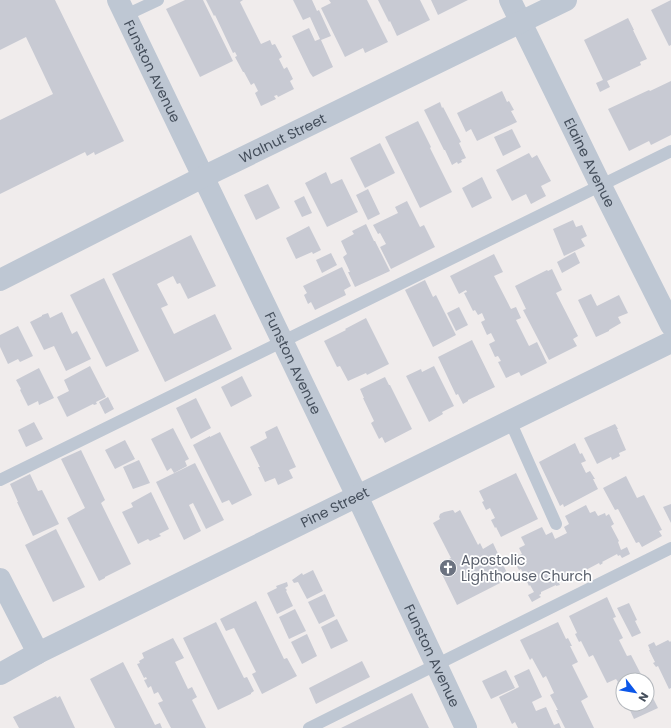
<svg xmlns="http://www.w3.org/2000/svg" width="671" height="728" font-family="Poppins,sans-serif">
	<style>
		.building { fill: #c8cad3 }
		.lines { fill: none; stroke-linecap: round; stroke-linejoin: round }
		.service { stroke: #bec7d3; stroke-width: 12 }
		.minor { stroke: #bec7d3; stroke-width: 22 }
		.labels { text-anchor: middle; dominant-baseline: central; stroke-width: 3.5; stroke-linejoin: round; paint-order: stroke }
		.street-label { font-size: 14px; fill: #444e5b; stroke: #fff }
		.worship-label { font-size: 14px; fill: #5b616d; stroke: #fff; text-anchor: start }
	</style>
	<rect width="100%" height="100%" fill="#f0ecec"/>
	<!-- building -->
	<path class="building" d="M0,0H55L124,141L95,155L94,152L87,156L85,152L0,194V120L53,94L26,37L0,50Z
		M185,0H203L233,61L200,77L166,9Z
		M206,0H243L240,2L261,44L270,40L272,45L275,44L282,57L279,59L284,69L287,67L293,79L290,81L294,89L278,97L277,95L274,96L276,99L261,106L255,93L258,91L254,83L251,85L244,72H243L235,57L237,56L235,52L233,53L215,15L214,16Z
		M293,0H312L317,11L319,10L331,36L321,40L333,67L313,77L310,73L292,36L309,28L315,41L320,39L310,17L303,20Z
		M329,0H367L388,42L365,53L363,48L345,57L321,8L331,3Z
		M378,0H420L430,20L397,36L390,21L389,22Z
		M431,0H468L438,15Z
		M671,0V45L669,46L651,10Z
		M628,18L634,30H633L647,59L640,62L641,65L607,81L610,87L600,92L596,83L603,80L584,40Z
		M671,81V135L651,145L649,141L629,151L608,109L649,90L650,91Z
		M502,91L507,102L509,101L514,110L511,111L517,122L477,141L471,129L466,132L457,113Z
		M440,102L442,108L443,107L461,142L459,143L466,158L461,160L462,162L458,164L457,162L452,165L445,150H444L424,110Z
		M418,121L431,147L430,148L452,192L420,208L385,137Z
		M512,129L521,147L503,156L494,137Z
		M380,143L395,173L365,188L350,158Z
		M529,153L532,158L537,155L551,181L541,186L546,196L531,204L526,194L512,201L496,170Z
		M326,172L331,184L342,179L358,212L327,227L305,183Z
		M482,177L492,198L472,208L462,188Z
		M268,184L280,208L256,220L244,195Z
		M368,189L380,214L368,220L356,195Z
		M304,196L312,213L302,217L294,201Z
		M407,201L420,227L424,225L435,247L391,269L380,247L386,244L380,233L378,234L373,225L398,213L395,207Z
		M573,220L576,227L582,225L587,236L581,239L585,246L564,256L553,229Z
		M366,224L374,241H375L390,271L355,287L348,272H350L343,257L347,254L341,241L354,234L352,231Z
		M309,226L321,250L313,254L312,252L296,259L286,238Z
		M191,235L216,286L188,299L180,283L177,284L173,276L157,284L168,305L161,308L174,334L188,327L215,314L232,349L165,382L112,274Z
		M575,252L580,263L562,273L557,262Z
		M331,253L337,265L322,273L316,260Z
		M494,254L503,272L494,276L511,309L516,307L521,318L516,320L529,346L537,342L547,363L521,376L519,372L506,378L498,362L501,361L498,356L495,357L489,344L495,341L491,333L487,335L481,322L485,320L482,313L478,315L475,310L473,311L464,293L467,292L466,290L459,294L450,276Z
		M342,267L351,286L344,290L346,295L315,310L311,302L308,304L304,295L307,293L303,286Z
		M552,269L562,290L556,293L578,336L573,339L577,346L549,360L523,310L526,309L515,286L547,270L548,271Z
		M104,278L139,351L106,367L70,295Z
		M425,280L433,297L436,295L456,335L433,347L405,290Z
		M591,294L597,306L619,295L628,313L618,317L621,323L609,330V331L596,337L578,300Z
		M459,307L468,325L456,331L447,313Z
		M62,312L72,334L77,331L91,359L66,371L54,346L44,350L30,322L42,316V315L48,313L50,318Z
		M366,318L389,364L367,375L366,373L348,381L340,366L337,367L324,341L346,330L345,329Z
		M18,326L33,356L20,362L18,359L8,364L0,347V335Z
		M472,340L495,387L468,400V401L463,404L458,394L456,395L438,357Z
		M90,366L106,397L96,402L97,404L94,405L93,404L67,417L57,397L69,391L64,380Z
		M434,366L454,406L442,412L443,414L429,422L406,376L421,369L422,372Z
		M39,368L54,398L39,405L38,401L28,406L20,390L21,389L16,380Z
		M242,376L252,396L231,407L221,387Z
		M385,377L389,385H390L412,429L385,443L382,437L379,439L371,423L374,421L363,398H364L360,389Z
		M108,397L114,409L105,414L99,402Z
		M196,398L211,428L191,439L176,408Z
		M34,422L43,439L26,447L18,430Z
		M615,424L618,429H617L626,450L619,453L620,456L612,460L611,457L597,464L584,438Z
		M277,426L296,467L289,470L293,478L278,485L275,478L265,482L258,467H260L250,447L267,438L265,432Z
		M173,428L189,459L185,461L187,466L174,473L171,468L167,471L151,439Z
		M220,432L252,495L232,505L229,500L222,503L193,445L210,436V437Z
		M125,440L135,459L115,469L105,450Z
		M575,443L580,454L582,453L586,461L581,463L586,473L590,471L595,479H593L598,489L564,507L563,504L560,506L539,462Z
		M81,450L105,500L101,503L131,564L105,577V578L99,581L67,518L85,508L61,459Z
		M139,460L150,483L133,489L123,467Z
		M195,463L224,520L206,529L193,503L189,505L201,531L184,540L156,482Z
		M516,473L538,519L501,537L496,527L495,528L491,520L495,518L490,508L486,510L482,502L484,501L479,491Z
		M30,474L38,491L42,490L59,524L33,536L17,502H18L10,484Z
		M626,476L637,498L644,495L662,530L659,531L662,536L642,547L639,542L636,543L618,509L615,510L603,488Z
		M151,492L169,529L159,534L161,536L150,541L148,539L138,544L122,512L133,507L131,503Z
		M671,504V523L663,507Z
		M586,505L590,513L595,511L598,516L605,513L606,516L609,514L614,524L611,526L619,541L618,542L621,550L627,547L630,554L622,558L620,555L618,556L617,554L602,562L603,563L600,565L599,563L584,571L585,572L582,574L581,571L576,574L577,576L574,577V576L559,583L560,585L556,586V585L541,592V594L539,595L541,597L532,602L528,595L534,592L530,585L529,586L521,569L519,570L514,561L517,559L515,557L522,554L519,548L525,545L521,537L542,527L546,535L552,532L555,539L567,533L564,527L569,524L565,516Z
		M453,510L455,513L460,510L478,545L480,543L483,549L493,543L507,573L502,576L504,581L457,605L440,570L449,565L447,560L451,558L433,523L440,519L439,517L440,514L444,512Z
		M56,529L85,587L53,602L25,545Z
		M313,570L323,591L307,599L298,582L294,583L292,580L302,573L303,575Z
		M287,582L288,586L285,588L287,590L286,591L293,606L277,614L267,593L277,588L276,586Z
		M325,594L335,616L319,624L308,602Z
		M607,597L616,617L613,618L623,638L619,640L627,656L631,655L644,680H623V696L617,683L618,682L616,679L607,683L593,655L589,657L581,641L579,642L575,634L577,633L569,616Z
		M256,601L284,659L287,658L297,676L262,694L252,674L256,672L234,628L226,631L220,619Z
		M629,603L637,620L635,621L641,633L632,637L617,608Z
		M295,609L306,631L289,639L279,617Z
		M337,619L348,641L331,649L321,627Z
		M216,622L244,678L247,677L254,691L251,693V694L218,710L183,638Z
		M558,622L566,639L568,638L572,646H570L578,662L572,665L588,697L581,701L594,728H565L556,710H558L550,695L554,693L546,676L543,678L532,658L530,660L520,640Z
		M307,634L317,656L302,664L291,642Z
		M173,638L184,658L175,662L188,689L192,687L197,697L192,700L206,728H171L158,703L163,701L158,692L154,694L151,686L148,688L144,680L147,679L146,677L144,678L137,664L140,663L139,661L144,658L142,653Z
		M668,640L670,642L671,641V688L669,689L658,666L656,667L653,663L655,662L649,650H650L648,645L654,642L656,646Z
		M362,661L370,677L316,704L309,688Z
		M123,662L155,725L160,723L162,728H115L90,679Z
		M529,669L542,697L532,702L536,711L546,707L554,725L559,723L561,728H518L515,722L512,724L499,697L519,687L514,676Z
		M506,670L515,688L491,699L482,681Z
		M647,686L658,708L634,719L627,704H647Z
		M412,693L429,728H341Z
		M56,696L57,698L60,696L75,728H19L13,717Z"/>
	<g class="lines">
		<!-- service -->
		<path class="service" d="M126,15L158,0
			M510,421L556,524
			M0,480L671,151
			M309,728L671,548"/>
		<!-- minor -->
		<g class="minor">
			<path id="s1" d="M118,0L357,496L466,728"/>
			<path id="s2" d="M510,0L601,186L671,325"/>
			<path id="s3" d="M0,280L203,177L566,0"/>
			<path d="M0,579L38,653"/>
			<path id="s4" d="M0,674L38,653L671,342"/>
		</g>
	</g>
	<!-- icons -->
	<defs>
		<symbol id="church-disc" viewBox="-11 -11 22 22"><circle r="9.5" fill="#6b7280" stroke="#fff"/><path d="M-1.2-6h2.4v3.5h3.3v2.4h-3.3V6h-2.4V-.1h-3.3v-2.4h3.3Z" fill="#fff"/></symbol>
	</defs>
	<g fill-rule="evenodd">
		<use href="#church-disc" x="438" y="558" width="20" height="20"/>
	</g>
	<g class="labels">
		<!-- street labels -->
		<g class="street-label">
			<text stroke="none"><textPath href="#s1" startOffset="79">Funston Avenue</textPath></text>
			<text stroke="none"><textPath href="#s3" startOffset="316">Walnut Street</textPath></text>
			<text stroke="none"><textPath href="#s2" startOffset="181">Elaine Avenue</textPath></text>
			<text stroke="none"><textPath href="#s1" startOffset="403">Funston Avenue</textPath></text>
			<text stroke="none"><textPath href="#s4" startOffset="374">Pine Street</textPath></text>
			<text stroke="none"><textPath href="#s1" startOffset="727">Funston Avenue</textPath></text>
		</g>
		<!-- worship labels -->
		<g class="worship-label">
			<text x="461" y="560">Apostolic<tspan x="461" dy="16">Lighthouse Church</tspan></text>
		</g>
	</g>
	<!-- north arrow -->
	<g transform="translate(635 692) rotate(121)"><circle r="19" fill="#ffffff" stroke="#b4b8bd"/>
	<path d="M0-3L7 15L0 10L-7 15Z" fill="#0c57e9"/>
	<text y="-6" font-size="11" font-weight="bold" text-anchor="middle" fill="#444e5b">N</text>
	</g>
</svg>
